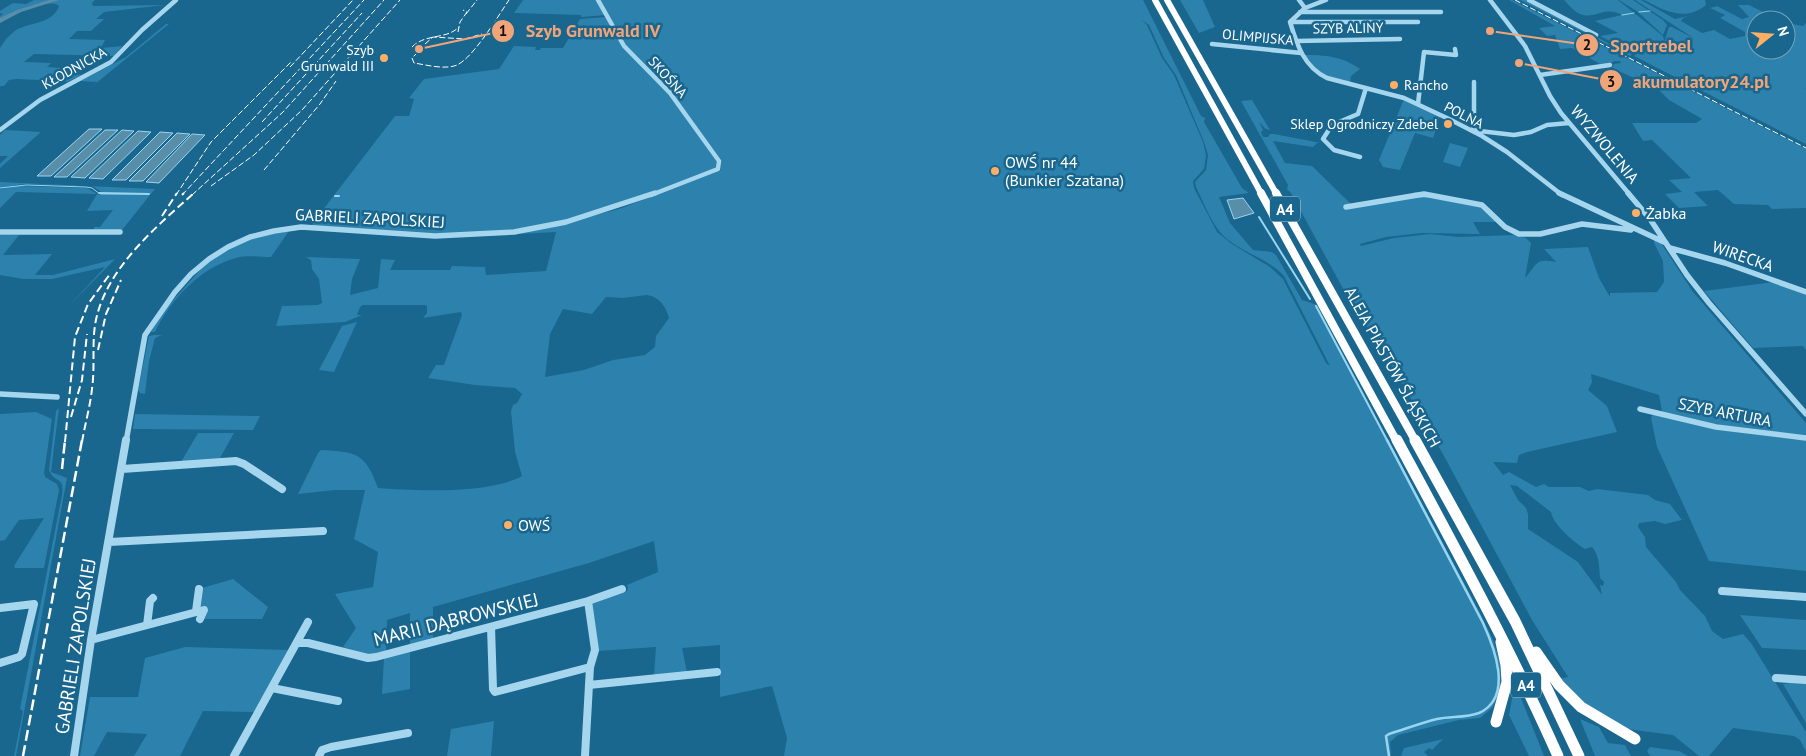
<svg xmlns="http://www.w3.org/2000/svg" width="1806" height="756" font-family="'PT Sans',sans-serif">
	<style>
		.green { fill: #2c82ac; fill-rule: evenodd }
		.water { fill: #598ea9; stroke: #98d5f1 }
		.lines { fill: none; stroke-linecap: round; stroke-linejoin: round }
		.stream-far2 { stroke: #98d5f1; stroke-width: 1 }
		.stream-far1 { stroke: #98d5f1; stroke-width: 2 }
		.stream { stroke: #98d5f1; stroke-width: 2.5 }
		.river { fill: #598ea9; fill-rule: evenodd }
		.minor-far2 { stroke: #a5d6ee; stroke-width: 4.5 }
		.minor-far1 { stroke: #a5d6ee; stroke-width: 5.5 }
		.minor { stroke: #a5d6ee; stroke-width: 8 }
		.highway-far2 { stroke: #fff; stroke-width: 6 }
		.highway-far1 { stroke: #fff; stroke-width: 8 }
		.highway { stroke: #fff; stroke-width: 11 }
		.rail-far2 { stroke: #fff; stroke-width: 1; stroke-dasharray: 6 2.5; stroke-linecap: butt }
		.rail-far1 { stroke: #fff; stroke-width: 2; stroke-dasharray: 8 4; stroke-linecap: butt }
		.rail { stroke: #fff; stroke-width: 2.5; stroke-dasharray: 11 4.5; stroke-linecap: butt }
		.poi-dot { fill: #ffaf63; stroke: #19668e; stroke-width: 2 }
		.labels { text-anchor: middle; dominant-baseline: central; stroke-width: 5; stroke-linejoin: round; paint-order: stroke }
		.far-street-label { font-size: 14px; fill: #fff; stroke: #19668e }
		.far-poi-label { font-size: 14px; fill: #fff; stroke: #19668e; text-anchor: end }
		.shield { fill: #19668e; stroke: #bad1dd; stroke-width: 1 }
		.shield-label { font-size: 15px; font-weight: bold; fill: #fff }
		.street-label { font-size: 16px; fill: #fff; stroke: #19668e }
		.poi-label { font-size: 16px; fill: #fff; stroke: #19668e; text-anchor: start }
		.near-street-label { font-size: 19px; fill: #fff; stroke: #19668e }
		.leader { fill: none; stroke: #f2a479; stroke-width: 2 }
		.callout-dot { fill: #f2a479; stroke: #19668e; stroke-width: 2 }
		.mark-label { font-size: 15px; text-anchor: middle; font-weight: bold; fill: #111 }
		.callout-label { font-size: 18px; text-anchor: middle; font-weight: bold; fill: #f2a479; stroke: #19668e; stroke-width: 5; stroke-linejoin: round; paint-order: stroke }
	</style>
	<rect width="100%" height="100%" fill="#19668e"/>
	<!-- green -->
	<path class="green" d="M34,0H95L92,3L93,6L165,5L104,12L96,19H104L91,31H77L69,39L105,40L101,48L122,46L114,56L34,54L24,62L51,63L47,67L61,68L57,72L82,75L67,82L62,81L16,79L9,80L4,86H0V48C4,41 9,35 16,30C30,22 53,24 59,6L56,4C37,1 16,14 0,23V16L3,14L0,13V11L13,3L26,4Z
		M523,0H597L606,15L581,17V15L514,13Z
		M600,0H1143L1201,116L1205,118L1204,122L1242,188L1249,193L1219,197L1230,223L1253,250L1272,252L1276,255L1302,300L1317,305L1481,615L1493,640L1501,665L1500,691L1493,707L1480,718L1459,720L1398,735L1390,742L1391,756H784L787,738L772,686L720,697V645L682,648L687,672L654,675L656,647L598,651L591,603L626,592L628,589L627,585L658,572L654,541L589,563L433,607V640L410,645V613L387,620L386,652L368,654L343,647L356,628L335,594L373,587L378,552L354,539L365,490H335L298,494L318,453L321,450C356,452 365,452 378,488C415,491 490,494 522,476L515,452L511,411L513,405L517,403L522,394L515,388L475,385L428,378L436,365H444L462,315L461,312L423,318L427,313V306L425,305H363L360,307L357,315H362L345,322L276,326L282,306L318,305L322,303L319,279L312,269L311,260L306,257L360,259L352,279L350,295L378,288L381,259L395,260L390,270H450L452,266L485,267L486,275L546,271L556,232L519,234L619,209L721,170V160L671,92L625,46ZM1142,20L1149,25L1164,58L1176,75L1204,142L1208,155L1206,170L1195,182L1196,187C1203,201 1210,220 1220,232C1237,252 1267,257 1284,276L1330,366L1326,363L1283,279L1270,267L1232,244L1217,232L1194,188L1193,181L1204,169L1206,155L1203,142L1174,75L1162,58L1147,25ZM647,295C659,297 666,306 669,318L656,336L655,347L645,355L613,360L584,370L545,377L550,334L563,309L592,314L606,297L623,298Z
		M1180,0H1203L1215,27L1199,33Z
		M1509,0H1512L1806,149V208L1772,209L1768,205L1734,204L1718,190L1694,192L1708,206L1679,208L1665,194L1682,192L1669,180L1691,178L1652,140L1643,141L1632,123H1696L1702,119L1669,100L1658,89L1612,68L1614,64L1621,63L1620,61H1615L1606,65L1600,64L1572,48L1560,49L1555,35L1547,36L1539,28L1555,26Z
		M1520,0H1528L1621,50L1624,49L1622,47L1600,36L1618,33L1595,21L1622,15C1604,6 1598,18 1583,15C1575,13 1569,5 1564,0H1618L1663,36L1664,40L1641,46L1630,56Z
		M1619,0H1633L1663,20L1667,25L1663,35L1638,12Z
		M1635,0H1641L1675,19L1688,16L1683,18L1681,21L1702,33L1714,30L1730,39L1745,36V32L1720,18L1725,15L1710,8L1717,6L1742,19L1749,17L1738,5H1749L1779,20H1756V50H1786V23L1803,26L1806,23V89L1698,41L1806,89V144L1634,56L1643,47L1665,40L1669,27H1672L1695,39Z
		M1644,0H1705L1706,5C1685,22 1665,11 1644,0Z
		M606,17L622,47L669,94L716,161L717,168C651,193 583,223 513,230C447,238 380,230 315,226L312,224L395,116H409L414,99L409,98L424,79L499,69L514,46L536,47L535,50H540L541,48H563L580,19Z
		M166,24H169L79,97L97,82L80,81L126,57Z
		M1304,55C1325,55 1342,56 1360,69L1351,76L1350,83L1319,74Z
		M1404,99L1440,116L1433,138L1415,133L1400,170L1383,167L1379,160Z
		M1252,100L1270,130L1266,129L1259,122L1263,130L1261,132L1263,137H1268L1270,134H1274L1321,143H1317L1313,147L1273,141L1285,163L1312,166L1352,205L1415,195L1480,205L1497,222H1473L1480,234L1422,233L1386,237L1360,244L1361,246L1394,238L1430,234L1458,237L1514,235L1526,238L1531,243L1525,278C1538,264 1534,258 1556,262L1544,249L1588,247L1599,278L1610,297V293L1657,292L1664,282L1663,261L1654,243V240L1661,243L1693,292L1806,423V571L1709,561L1657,447L1651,418L1653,414L1662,411L1659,395L1591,374L1592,382L1588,390L1607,406L1617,432L1527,452L1519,455L1517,463L1493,462L1503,475L1509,472L1536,487L1544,484L1549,487H1580L1589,491L1597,489L1648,495L1655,500L1670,504L1682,520L1665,524L1655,521L1639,523L1638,527L1645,537L1646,547L1676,582L1680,590L1705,616L1712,631L1723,639L1743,634L1751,643L1806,732V751L1800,740L1794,736L1733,728L1709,756H1699L1673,735L1627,729L1589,709L1558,679L1568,677L1532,620L1444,456L1381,347L1360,318L1350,308L1347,296L1291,193L1287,189L1288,185L1241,101ZM1510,485L1517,486L1551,512C1553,525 1574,542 1585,549L1592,547C1600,556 1599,568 1600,578L1604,582L1603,586L1600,585L1602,595L1578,562L1528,529V514L1526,508L1518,500Z
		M5,130L41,132L0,168V164L8,156H0V135Z
		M1450,143L1468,148L1460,167L1443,162Z
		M0,182L155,189L151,194L103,193L92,186L23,184L0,188Z
		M17,186L87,188L99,195H150L122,230H94V227H100L113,210L87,211L97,194L16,192L0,208V189Z
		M289,231L271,257C260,257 247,255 236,258C201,267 170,300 155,332H151L161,314L207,262L246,239Z
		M0,235H19L3,255L52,254L35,275H53L115,259L67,308L105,267L52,279H23L0,275Z
		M1774,282L1806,294V350L1803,346L1753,348L1704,291Z
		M357,322L334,372L319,370L342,326Z
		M154,335H162L155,338L149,361L145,394L140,393L138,390L149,336Z
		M59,408L51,472L67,478L16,756H14L23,711L20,709L62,495C65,475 54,484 49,470L56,411Z
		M36,412L52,419L44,473L45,477L57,484L59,490L44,568H15L14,566L44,518L19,520L5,540L0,541V414Z
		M135,414L260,416L253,430L133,429Z
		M198,433H234L219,460L181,462Z
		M233,579L268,607L262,619H205L208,608H199L202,588Z
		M1740,615L1806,620V650L1762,648Z
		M185,647L289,650L254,712L203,711L180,756H134L147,734L107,732L94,756H80L90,697H138L145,658Z
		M410,651V689L382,694L384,658Z
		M1796,682L1806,683V723L1783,684Z
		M1515,683L1544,756H1529L1509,715Z
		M1580,719L1599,727L1608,743L1625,745L1631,756H1595Z
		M494,721L491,756H447L451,729Z
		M1443,739L1432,750L1429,748L1424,752L1428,756H1401L1404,748Z
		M1650,747L1679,751L1688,756H1650L1647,751Z"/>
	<!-- water -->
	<path class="water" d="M89,129H102L51,176H37Z
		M105,130H118L67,177H54Z
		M122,130L134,131L85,178L71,177Z
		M138,131L151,132L103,179L89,178Z
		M160,132L173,133L126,180H112Z
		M177,133L190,134L143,181H129Z
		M192,134L205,135L159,183L146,182Z
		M1243,198L1254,213L1234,219L1227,200Z"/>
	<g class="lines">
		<!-- stream-far2 -->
		<path class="stream-far2" d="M1639,12L1650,11
			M1622,15L1634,13
			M1399,119L1410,122
			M0,188L26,185L86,187L92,188L100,194H149"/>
		<!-- stream-far1 -->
		<path class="stream-far1" d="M99,193L149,194
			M335,196H339
			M1259,217L1310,299
			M1316,306L1388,442"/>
		<!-- stream -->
		<path class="stream" d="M1387,440L1483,623C1494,647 1514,697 1479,713C1466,718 1450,716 1437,719C1421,723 1405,729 1389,734L1386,736L1389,756"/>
		<!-- river -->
		<path class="river" d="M49,0H59L21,12L0,23V18L17,10Z"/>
		<!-- minor-far2 -->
		<path class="minor-far2" d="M598,0L624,46L670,93L719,161L718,169L651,195
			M1299,0L1305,8L1290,22C1297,45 1304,67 1327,78L1404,98L1449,119L1482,136L1507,152L1562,195
			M1490,0L1525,46L1550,96L1561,113L1630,195
			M1529,0L1596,35
			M1305,8L1326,0
			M1300,12H1441
			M1290,22H1418
			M1296,41L1400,39
			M1212,44L1301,53
			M1540,75L1610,65
			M1474,82V128L1471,130L1514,135L1531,132L1547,125L1569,123
			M1418,104L1424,52L1456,55L1455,49
			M0,130L40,100L111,62L142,30L176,0
			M1360,157L1334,150L1323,139L1332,125L1358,114L1366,88
			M1414,195H1427"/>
		<!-- minor-far1 -->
		<path class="minor-far1" d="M1559,193L1666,243
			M1628,193L1650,219L1687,275L1709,303L1806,414
			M1346,207L1424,194L1482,205L1505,227L1519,234H1540L1582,224L1631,230
			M0,232H120
			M1670,248L1725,263L1806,292
			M0,394L57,397
			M1640,409L1716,427L1806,438
			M126,442L145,335L175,292L191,274L209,259L228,247L250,237L274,231L301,227L435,236L514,232L566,222L655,193"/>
		<!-- minor -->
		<path class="minor" d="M122,469L236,461L244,464L282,489
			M109,542L323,531
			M1722,591L1806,597
			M0,608L34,604L22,654L19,657L0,663
			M196,611L199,589
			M147,625L150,601L153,598
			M491,627L493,689L495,692L590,667
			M91,640L204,610L200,619
			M297,643H308L368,658L376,657L588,601L622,589
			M1776,678L1806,680
			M589,685L717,672
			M272,688L338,701
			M74,756L91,640L126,440
			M234,756L308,622
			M319,756L322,750L331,747L408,733
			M585,756L590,667L595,650L588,601"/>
		<!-- highway-far2 -->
		<path class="highway-far2" d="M1155,0L1262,195
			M1167,0L1277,195"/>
		<!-- highway-far1 -->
		<path class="highway-far1" d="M1261,193L1397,442
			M1276,193L1416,442"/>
		<!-- highway -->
		<path class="highway" d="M1397,440C1453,544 1510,648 1558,756
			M1415,440L1515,621L1579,756
			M1536,652L1559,685L1581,707L1635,739
			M1496,722L1507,682L1506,665L1501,642"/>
		<!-- rail-far2 -->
		<path class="rail-far2" d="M1515,0L1806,148
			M466,14L477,0
			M458,32L460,22L467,12L463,10
			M425,44L433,37L465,39L482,34
			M412,47C426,33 446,40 459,27
			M418,52L412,58L414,63C427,65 445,70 457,65C474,57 498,16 509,0
			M290,67L353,0
			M262,122L362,13
			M264,170L320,104L336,81
			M211,186L254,155L302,110L400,0
			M176,195L211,142L292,61
			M182,195L364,0
			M192,195L283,112L384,0"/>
		<!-- rail-far1 -->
		<path class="rail-far1" d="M182,195L184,193
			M162,216L177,193
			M98,350L106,314L121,280
			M71,417L82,380L87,334
			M65,442L75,337L88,304L110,274
			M82,442C85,424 90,407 92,389C95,368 92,346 95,325C104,270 155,228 194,193"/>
		<!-- rail -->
		<path class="rail" d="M62,469L65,440
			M23,756L82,440"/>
	</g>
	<!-- markers -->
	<g class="poi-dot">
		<circle cx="384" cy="58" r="5"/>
		<circle cx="1394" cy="85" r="5"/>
		<circle cx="1448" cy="124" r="5"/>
		<circle cx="995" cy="171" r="5"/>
		<circle cx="1636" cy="213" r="5"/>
		<circle cx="508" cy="525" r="5"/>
	</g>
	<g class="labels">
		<!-- far-street labels -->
		<g class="far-street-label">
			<text transform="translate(1348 28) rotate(-1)">SZYB ALINY</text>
			<text transform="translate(1258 37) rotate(5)">OLIMPIJSKA</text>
			<text transform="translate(74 68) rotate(-29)">KŁODNICKA</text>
			<text transform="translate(668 77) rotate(48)">SKOŚNA</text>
			<text transform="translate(1464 115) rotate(27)">POLNA</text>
		</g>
		<!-- far-poi labels -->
		<g class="far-poi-label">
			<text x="374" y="50">Szyb<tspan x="374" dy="16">Grunwald III</tspan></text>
			<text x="1404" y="85" text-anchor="start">Rancho</text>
			<text x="1438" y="124">Sklep Ogrodniczy Zdebel</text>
		</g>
		<!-- shield labels -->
		<g class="shield">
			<rect x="1270" y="196.5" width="30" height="25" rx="4"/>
			<rect x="1511" y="672.5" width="30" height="25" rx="4"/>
		</g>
		<g class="shield-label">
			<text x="1285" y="209">A4</text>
			<text x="1526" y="685">A4</text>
		</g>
		<!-- street labels -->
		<g class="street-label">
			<text transform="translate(1605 144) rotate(50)">WYZWOLENIA</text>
			<text transform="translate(370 218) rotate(3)">GABRIELI ZAPOLSKIEJ</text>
			<text transform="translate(1743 256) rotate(19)">WIRECKA</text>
			<text transform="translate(1393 367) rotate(61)">ALEJA PIASTÓW ŚLĄSKICH</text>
			<text transform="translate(1725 412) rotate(11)">SZYB ARTURA</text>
		</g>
		<!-- poi labels -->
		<g class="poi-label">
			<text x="1005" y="162">OWŚ nr 44<tspan x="1005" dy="18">(Bunkier Szatana)</tspan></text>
			<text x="1646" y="213">Żabka</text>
			<text x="518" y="525">OWŚ</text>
		</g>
		<!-- near-street labels -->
		<g class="near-street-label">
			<text transform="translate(456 619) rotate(-14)">MARII DĄBROWSKIEJ</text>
			<text transform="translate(75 646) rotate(-81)">GABRIELI ZAPOLSKIEJ</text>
		</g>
	</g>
	<!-- callouts -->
	<path class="leader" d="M419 49L503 31M1490 31L1587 45M1519 63L1611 81"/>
	<g class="callout-dot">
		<circle cx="419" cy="49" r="5"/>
		<circle cx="1490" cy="31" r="5"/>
		<circle cx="1519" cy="63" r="5"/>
		<circle cx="503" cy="31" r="12"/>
		<circle cx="1587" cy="45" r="12"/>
		<circle cx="1611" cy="81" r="12"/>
	</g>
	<g class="mark-label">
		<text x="503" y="36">1</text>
		<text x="1587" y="50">2</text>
		<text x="1611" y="87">3</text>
	</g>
	<g class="callout-label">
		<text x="593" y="37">Szyb Grunwald IV</text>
		<text x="1651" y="52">Sportrebel</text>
		<text x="1701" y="88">akumulatory24.pl</text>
	</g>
	<!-- north arrow -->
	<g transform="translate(1771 35) rotate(73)"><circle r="24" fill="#19668e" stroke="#75a3bb"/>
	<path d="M0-4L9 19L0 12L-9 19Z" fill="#ffaf63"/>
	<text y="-8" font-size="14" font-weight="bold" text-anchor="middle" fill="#ffffff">N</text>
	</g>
</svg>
